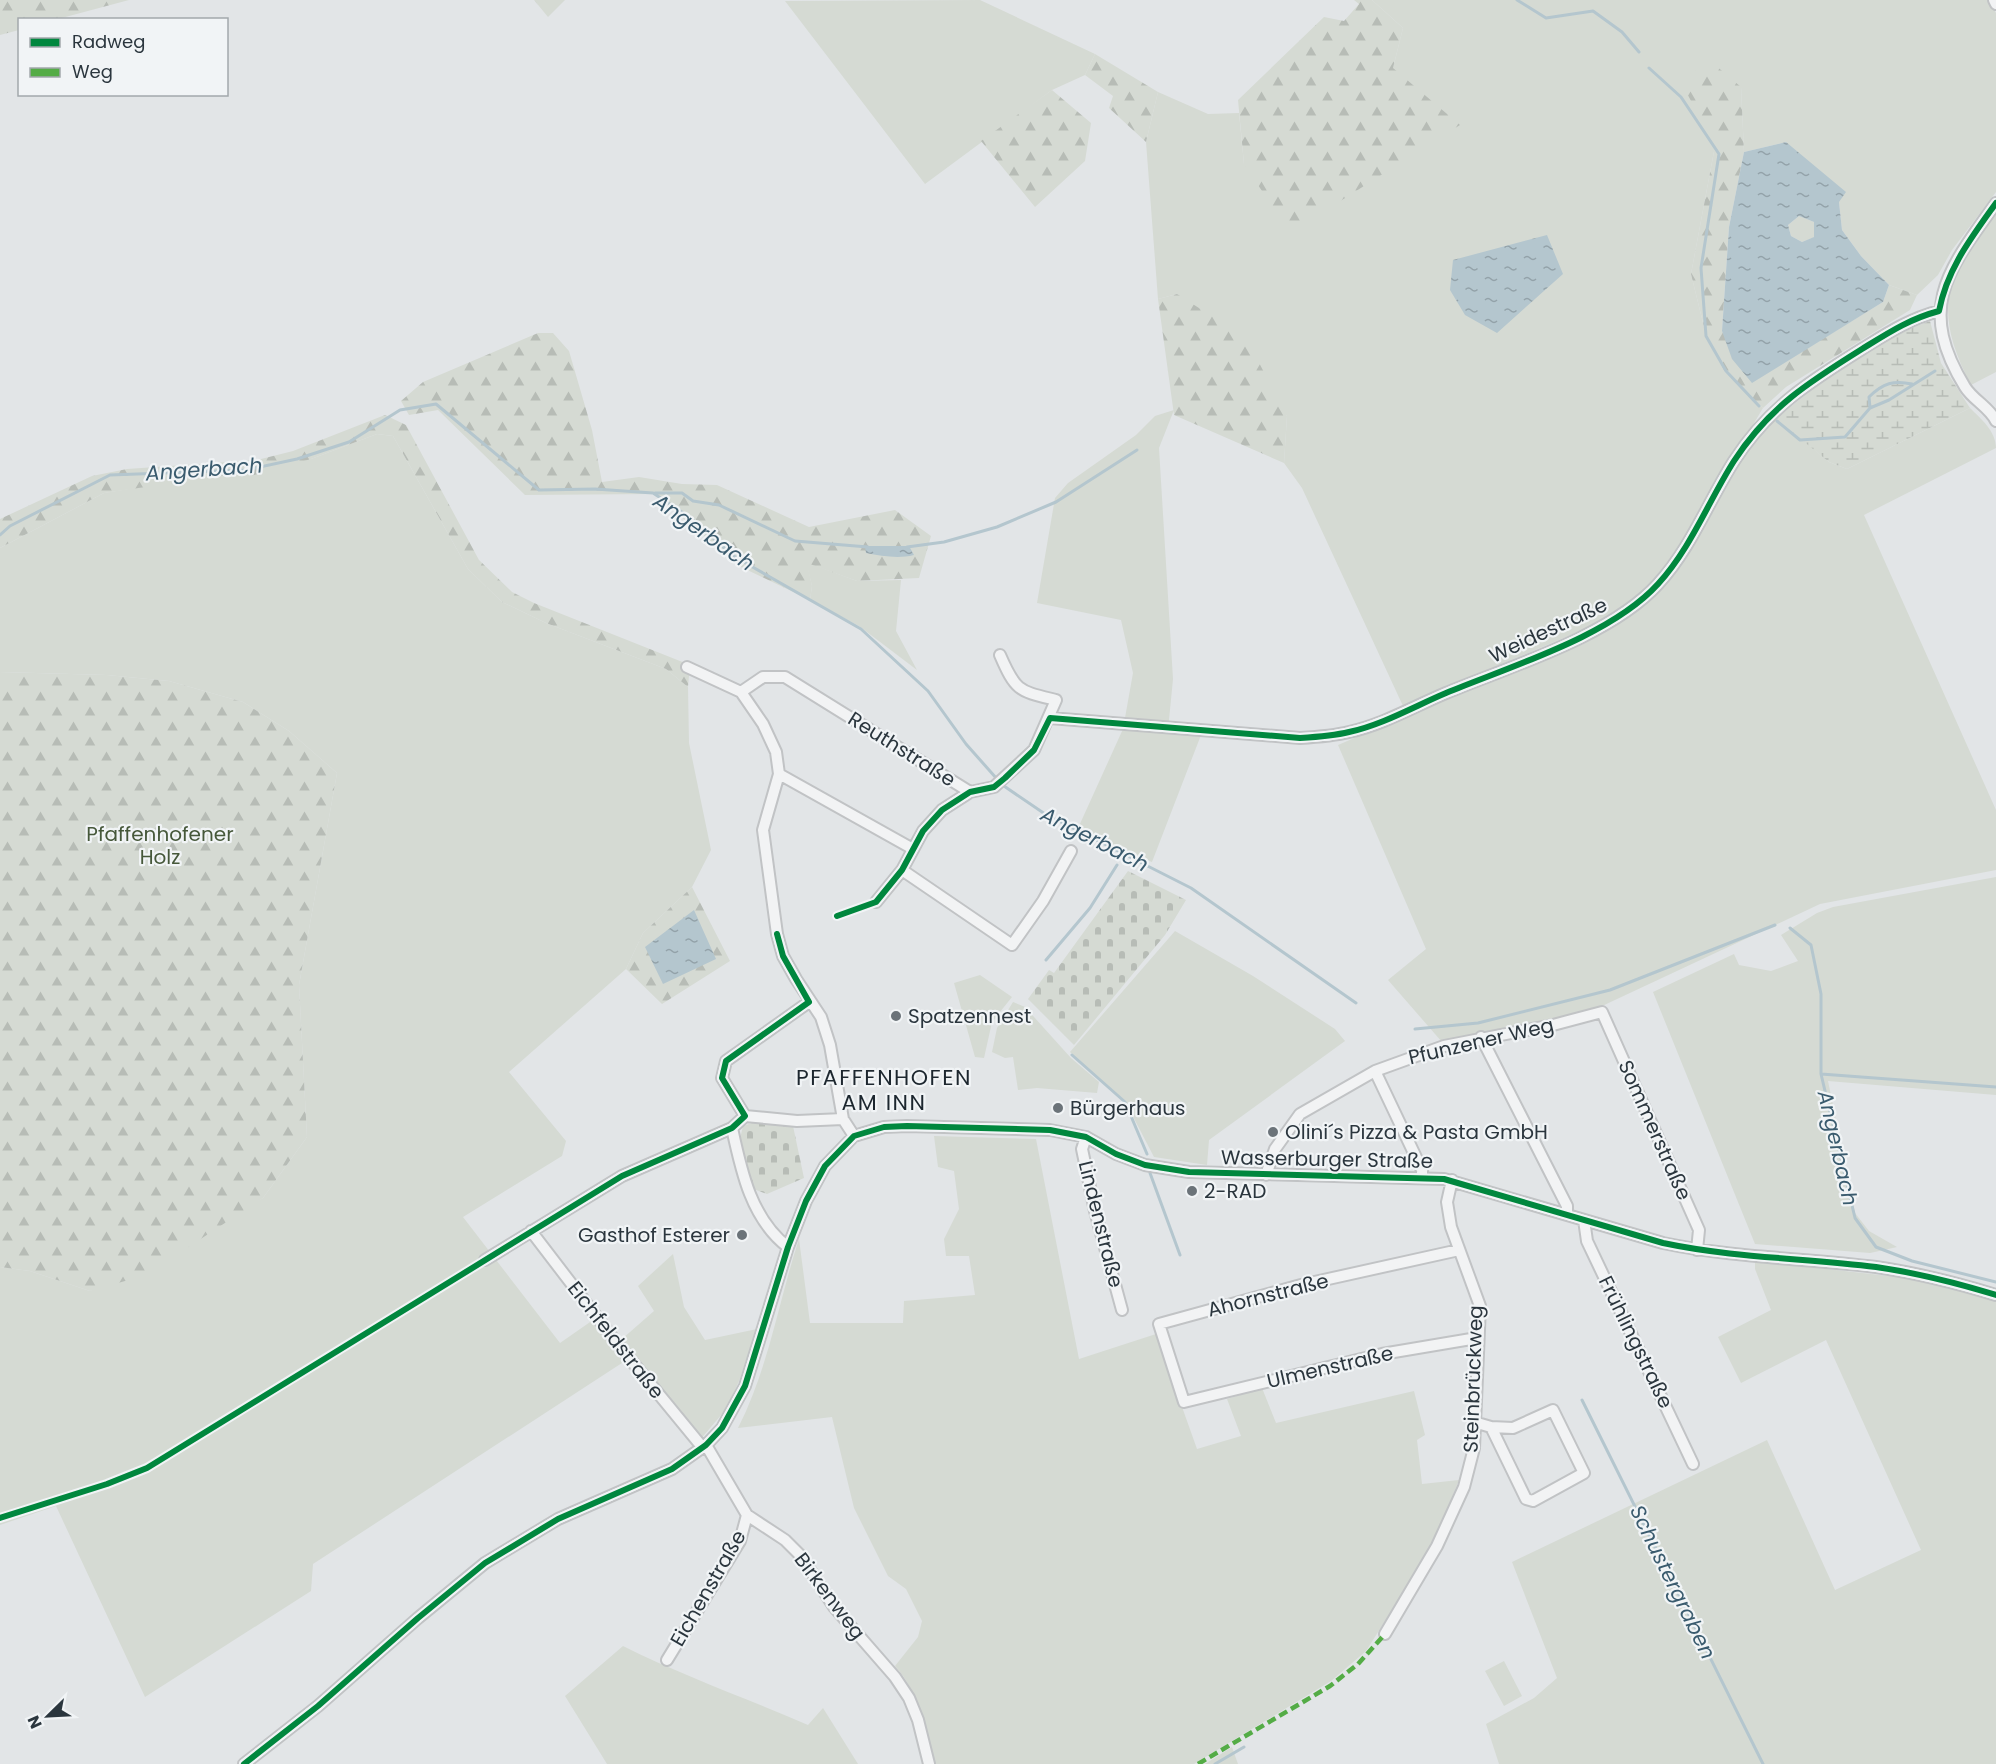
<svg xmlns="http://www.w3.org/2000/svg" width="1996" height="1764" font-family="Poppins,sans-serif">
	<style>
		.green { fill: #d5dad3 }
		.forest { fill: url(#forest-firs) }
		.wetland { fill: url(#wetland-marsh) }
		.cemetery { fill: url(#cemetery-stones) }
		.water { fill: url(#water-ripples); fill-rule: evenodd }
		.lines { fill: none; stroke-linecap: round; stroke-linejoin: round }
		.stream { stroke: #b4c6ce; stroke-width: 3 }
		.minor-casing { stroke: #c1c3c5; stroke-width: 14 }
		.minor { stroke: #f2f3f4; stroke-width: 10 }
		.quiet { stroke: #54ac46; stroke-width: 4.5; stroke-dasharray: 9 4.5; stroke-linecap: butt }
		.cycleway-casing { stroke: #f1f4f6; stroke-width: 10 }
		.cycleway { stroke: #00873e; stroke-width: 6 }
		.poi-dot { fill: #6b7379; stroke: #f1f4f6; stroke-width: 2 }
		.labels { text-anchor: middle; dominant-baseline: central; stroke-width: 4.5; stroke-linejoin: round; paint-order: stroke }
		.street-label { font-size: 20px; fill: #2b363e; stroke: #f1f4f6 }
		.park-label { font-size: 20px; fill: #46583a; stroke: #f1f4f6 }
		.poi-label { font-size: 20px; fill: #2b363e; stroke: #f1f4f6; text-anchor: start }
		.water-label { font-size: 21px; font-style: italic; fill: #3a5b6e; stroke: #f1f4f6 }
		.quarter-label { font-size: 22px; letter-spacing: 1.5px; fill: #1d272f; stroke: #f1f4f6 }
	</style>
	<defs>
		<pattern id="forest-firs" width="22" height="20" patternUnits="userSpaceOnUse" patternTransform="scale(1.5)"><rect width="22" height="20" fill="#d5dad3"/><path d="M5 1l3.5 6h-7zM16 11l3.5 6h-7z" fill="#b7bcb6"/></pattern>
		<pattern id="wetland-marsh" width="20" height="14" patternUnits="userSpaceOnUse" patternTransform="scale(1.5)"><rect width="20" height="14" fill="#d5dad3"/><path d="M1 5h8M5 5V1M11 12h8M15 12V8" fill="none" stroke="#b7bcb6"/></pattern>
		<pattern id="cemetery-stones" width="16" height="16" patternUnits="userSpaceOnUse" patternTransform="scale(1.5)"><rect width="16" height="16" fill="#d5dad3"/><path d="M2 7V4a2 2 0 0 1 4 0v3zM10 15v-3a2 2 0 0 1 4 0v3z" fill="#b7bcb6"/></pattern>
		<pattern id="water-ripples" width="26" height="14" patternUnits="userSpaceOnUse" patternTransform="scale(1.5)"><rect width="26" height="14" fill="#b4c6ce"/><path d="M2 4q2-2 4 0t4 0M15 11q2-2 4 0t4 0" fill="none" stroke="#93a2a9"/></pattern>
	</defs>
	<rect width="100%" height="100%" fill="#e2e5e7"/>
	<!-- green -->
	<path class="green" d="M980,0L1095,54L1085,75L1052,90L925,184L785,1Z
		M1372,0H1989L1996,13V192L1952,250L1938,275L1917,295L1889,285L1861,256L1842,230L1839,202L1786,142L1744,152L1741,87L1715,146L1691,274L1706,335L1725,372L1763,408L1670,564C1649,588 1628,606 1601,622L1403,706L1302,488L1284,463L1287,416L1177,294L1158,299L1146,142L1158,92L1208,114L1239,113L1244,164L1393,68L1403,28Z
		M1996,215V372L1971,385C1933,312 1943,275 1996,215Z
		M1799,216L1814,222L1815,237L1802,242L1791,236L1788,225Z
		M1970,408C1981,419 1996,431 1996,448L1864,515L1996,810V870L1820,904L1600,1007L1556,1020L1481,1032L1442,1042L1388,980L1426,949L1338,745L1593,636L1649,601L1668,580L1754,436L1772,414L1829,462L1847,469Z
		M1174,410L1159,448L1173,679L1168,730L1201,735L1152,862L1123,851L1079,826L1123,729L1133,673L1121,620L1037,603L1055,498L1068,483L1136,435L1155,416Z
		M377,434L393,436L468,569L502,602L546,623L666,669L688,687L689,743L711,850L692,887L643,933L626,969L509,1072L566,1141L562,1156L463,1217L560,1343L593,1320L614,1346L654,1311L638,1286L673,1254L684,1307L705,1340L757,1329L739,1381L727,1408L694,1447L625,1361L313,1564L311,1591L145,1697L56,1506L0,1525V1267L30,1271L90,1291L263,1198L307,1137L299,985L337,773L289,731L243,702L169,681L107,675L0,672V548L104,493L311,459Z
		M806,562L857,581L901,580L896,631L917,670L859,626L810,600L812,586Z
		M1996,877V1095L1828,1081L1855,1213L1869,1231L1897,1247L1870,1253L1755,1244L1653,992L1734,954L1739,965L1771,971L1798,961L1781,935L1817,913L1833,907Z
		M1175,931L1253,976L1335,1029L1345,1041L1209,1140L1207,1165L1154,1157L1126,1103L1070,1052Z
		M980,975L1012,997L992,1022L984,1058L975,1057L954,983Z
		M1013,1002L1025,1007L1071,1058L1099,1082L1097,1093L1037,1088L1018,1090L1013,1057L1005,1058L992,1052L997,1028Z
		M934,1136L1036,1139L1079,1359L1156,1334L1197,1449L1241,1436L1227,1399L1262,1388L1276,1423L1414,1391L1425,1435L1417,1440L1422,1484L1459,1480L1432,1547L1366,1651L1331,1681L1194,1764H933C924,1730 920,1693 895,1666L918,1637L922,1621L906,1589L888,1576L854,1508L832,1417L738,1428C769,1367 778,1303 799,1239L810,1323H903L904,1301L975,1295L969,1256H946L944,1239L959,1209L954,1171L938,1167Z
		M1755,1261L1916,1279L1996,1301V1764H1499L1486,1724L1534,1698L1557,1678L1512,1562L1767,1440L1835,1590L1921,1550L1826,1340L1741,1383L1718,1337L1771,1310L1755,1269Z
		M623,1646C683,1676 746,1698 808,1725L823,1708L858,1764H607L565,1696Z
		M1504,1661L1522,1696L1504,1706L1485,1671Z
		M1232,1747L1238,1764H1205Z"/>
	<!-- forest -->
	<path class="forest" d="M0,0H129L58,19L20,20L19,30L0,35Z
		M534,0H565L548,17Z
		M1354,0H1372L1403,28L1393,68L1460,125L1290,233L1244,164L1238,100L1324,17L1344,21L1359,4Z
		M1095,54L1158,92L1146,142L1109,108L1113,96L1085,75Z
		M1708,59L1741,87L1744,152L1729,227L1722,331L1752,382L1883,302L1889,285L1917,295L1910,310L1786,387L1763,408L1725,372L1706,335L1691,274L1715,146L1682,84Z
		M1052,90L1091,123L1085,161L1035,207L981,141Z
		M1177,294L1246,338L1287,416L1284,463L1174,415L1158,299Z
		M538,333H553L569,351L592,430L602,482L639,477L682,484L717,485L809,527L895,510L931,536L919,578L857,581L807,563L812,586L810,600L741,567L654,494L525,495L438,410L409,415L401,401L423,382Z
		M385,415L406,425L479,560L512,592L534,603L690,665L688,687L666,669L546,623L502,602L468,569L393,436L377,434L311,459L247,477L173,483L104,493L0,548V519L92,476L127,469L257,460L293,451Z
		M0,672L107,675L169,681L243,702L289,731L337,773L299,985L307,1137L263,1198L146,1275L90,1291L30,1271L0,1267Z
		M692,887L730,961L662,1004L626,969L643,933Z"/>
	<!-- wetland -->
	<path class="wetland" d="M1930,321L1941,363L1970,408L1847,469L1829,462L1776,419C1821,381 1874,341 1930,321Z"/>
	<!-- cemetery -->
	<path class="cemetery" d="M1128,871L1186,900L1165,935L1074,1045L1028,999L1049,970L1054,973Z
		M755,1122L793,1126L804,1178L767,1194L751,1188L739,1143L743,1126Z"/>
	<!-- water -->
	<path class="water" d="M1786,142L1846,192L1839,202L1842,230L1861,256L1889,285L1883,302L1752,383L1732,359L1722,331L1729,227L1744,152ZM1799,216L1814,222V237L1802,242L1791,236L1788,225Z
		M1547,235L1563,274L1497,333L1465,315L1450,290L1453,260Z
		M865,546H909L914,555C898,559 882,556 866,553Z
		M694,910L716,959L663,984L645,947Z"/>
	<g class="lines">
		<!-- stream -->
		<path class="stream" d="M1517,0L1546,18L1593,11L1622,32L1639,52
			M1649,68L1681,97L1719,154L1701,268L1706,336L1726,371L1759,406
			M1870,408L1869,397C1883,383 1894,380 1912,384
			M1777,421L1800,440L1845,437L1870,408L1889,400L1935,371
			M655,493H682L693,501L719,505L795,541L868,547
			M0,535L10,526L110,475L246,470L297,459L349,442L400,410L436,404L539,490L595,489L653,493L688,516L735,557L861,629L928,691L966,744L997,779
			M907,547L944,542L997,527L1056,502L1137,450
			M1001,784L1045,814L1191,888L1356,1003
			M1790,928L1811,945L1821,994V1074L1855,1218L1876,1247L1912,1261L1996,1282
			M1046,960L1090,908L1117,865
			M1415,1029L1478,1023L1610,990L1775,925
			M1072,1055L1125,1102L1147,1154
			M1821,1074L1996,1087
			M1150,1173L1180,1255
			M1582,1400L1763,1764
			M1215,1764L1244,1747"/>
		<defs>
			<path id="minor" d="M1994,0L1996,4
				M1996,203C1948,270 1916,307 1965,387C1973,400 1989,407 1996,421
				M687,667L741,692L763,724L776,752L779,774L763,830L777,934L783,956L796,979L821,1017L830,1045L843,1119L854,1136
				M741,692L763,677H785L970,792
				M1050,718L1300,738C1317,737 1333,736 1349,732C1382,725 1415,706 1446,693C1511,666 1611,636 1658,584C1691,548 1708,502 1734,461C1769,407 1809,382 1862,349C1888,333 1909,319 1939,311
				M779,774L913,849
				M902,870L1012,945L1043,901L1071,851
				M876,902L902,870L923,831L942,810L970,792L994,787L1034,750L1056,700C1019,691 1016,692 1000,655
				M1481,1037L1567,1206V1214
				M1375,1071L1422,1170V1177
				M745,1116L722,1078L726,1061L809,1002
				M732,1128C741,1170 751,1219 788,1247
				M1086,1137L1082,1149L1095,1211L1122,1310
				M1266,1175L1275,1149L1300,1114L1375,1071L1444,1046L1553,1025L1602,1012L1699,1230L1697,1250
				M1584,1220L1587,1241L1693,1464
				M531,1231L616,1342L703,1448
				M1459,1250L1301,1285L1159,1324L1184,1402L1382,1354L1477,1338
				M485,1260L622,1176L732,1128L745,1116L797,1121L843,1119
				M1474,1422L1491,1427L1526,1499L1533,1501L1584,1473L1553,1410L1513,1428L1491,1427
				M706,1445L747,1515L785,1540L801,1556L834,1607L895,1677L909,1698L918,1720L929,1764
				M1385,1634L1437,1546L1464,1487L1474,1448L1480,1306L1451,1227L1447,1202L1452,1180
				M667,1660L740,1541L747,1515
				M244,1764L318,1706L418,1618L485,1563L558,1519L672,1469L706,1445L722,1428L745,1386L788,1247L806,1201L825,1166L854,1136L884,1127L907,1126L1050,1130L1086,1137L1116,1154L1145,1165L1189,1172L1444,1179L1663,1243C1734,1258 1805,1258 1876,1267C1917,1273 1957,1283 1996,1295"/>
		</defs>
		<!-- minor casing -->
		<use href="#minor" class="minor-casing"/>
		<!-- minor -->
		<use href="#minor" class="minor"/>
		<!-- quiet -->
		<path class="quiet" d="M1198,1764L1330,1686L1358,1664L1385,1634"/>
		<defs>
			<path id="cycleway" d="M837,916L876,902L902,870L923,831L942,810L970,792L994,787L1005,778L1034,750L1050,718L1300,738C1317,737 1333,736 1349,732C1382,725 1415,706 1446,693C1511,666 1611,636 1658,584C1691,548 1708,502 1734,461C1769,407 1809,382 1862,349C1888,333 1909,319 1939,311C1947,269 1971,238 1996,203
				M0,1518L107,1484L147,1468L622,1176L732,1128L745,1116L722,1078L726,1061L809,1002L783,956L777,934
				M244,1764L318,1706L418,1618L485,1563L558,1519L672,1469L706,1445L722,1428L745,1386L788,1247L806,1201L825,1166L854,1136L884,1127L907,1126L1050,1130L1086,1137L1116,1154L1145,1165L1189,1172L1444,1179L1663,1243C1734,1258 1805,1258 1876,1267C1917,1273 1957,1283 1996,1295"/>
		</defs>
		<!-- cycleway casing -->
		<use href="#cycleway" class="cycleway-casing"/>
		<!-- cycleway -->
		<use href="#cycleway" class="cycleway"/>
	</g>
	<!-- markers -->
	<g class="poi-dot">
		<circle cx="896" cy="1016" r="6"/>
		<circle cx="1058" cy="1108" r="6"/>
		<circle cx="1273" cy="1132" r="6"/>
		<circle cx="1192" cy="1191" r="6"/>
		<circle cx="742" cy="1235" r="6"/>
	</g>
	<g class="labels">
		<!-- street labels -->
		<g class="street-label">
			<text transform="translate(1548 630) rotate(-25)">Weidestraße</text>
			<text transform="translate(902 749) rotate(32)">Reuthstraße</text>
			<text transform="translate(1481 1041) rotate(-13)">Pfunzener Weg</text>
			<text transform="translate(1655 1130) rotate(66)">Sommerstraße</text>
			<text transform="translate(1327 1159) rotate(1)">Wasserburger Straße</text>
			<text transform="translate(1101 1224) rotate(76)">Lindenstraße</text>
			<text transform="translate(1268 1295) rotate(-14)">Ahornstraße</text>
			<text transform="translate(616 1340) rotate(52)">Eichfeldstraße</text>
			<text transform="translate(1636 1342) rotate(64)">Frühlingstraße</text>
			<text transform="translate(1330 1367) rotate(-13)">Ulmenstraße</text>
			<text transform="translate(1473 1379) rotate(-88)">Steinbrückweg</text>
			<text transform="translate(708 1588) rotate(-60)">Eichenstraße</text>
			<text transform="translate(830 1596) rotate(53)">Birkenweg</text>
		</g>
		<!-- park labels -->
		<g class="park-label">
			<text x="160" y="834">Pfaffenhofener<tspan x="160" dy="23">Holz</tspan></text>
		</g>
		<!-- poi labels -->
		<g class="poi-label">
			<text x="908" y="1016">Spatzennest</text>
			<text x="1070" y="1108">Bürgerhaus</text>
			<text x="1285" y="1132">Olini´s Pizza &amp; Pasta GmbH</text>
			<text x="1204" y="1191">2-RAD</text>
			<text x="730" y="1235" text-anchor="end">Gasthof Esterer</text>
		</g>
		<!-- water labels -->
		<g class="water-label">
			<text transform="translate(204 469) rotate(-4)">Angerbach</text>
			<text transform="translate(704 532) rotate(35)">Angerbach</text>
			<text transform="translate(1095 839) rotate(27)">Angerbach</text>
			<text transform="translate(1838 1148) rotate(77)">Angerbach</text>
			<text transform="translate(1673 1582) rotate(64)">Schustergraben</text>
		</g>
		<!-- quarter labels -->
		<g class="quarter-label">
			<text x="884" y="1077">PFAFFENHOFEN<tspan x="884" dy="25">AM INN</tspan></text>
		</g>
	</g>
	<!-- legend -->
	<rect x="18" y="18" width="210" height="78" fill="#f1f4f6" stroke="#a2a8ac" stroke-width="1.5"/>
	<rect x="30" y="38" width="30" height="9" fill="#00873e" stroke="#a2a8ac" stroke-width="1.5"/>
	<text x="72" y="48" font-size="18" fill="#2b363e">Radweg</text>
	<rect x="30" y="68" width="30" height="9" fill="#54ac46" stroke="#a2a8ac" stroke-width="1.5"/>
	<text x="72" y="78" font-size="18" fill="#2b363e">Weg</text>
	<!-- north arrow -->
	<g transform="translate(48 1716) rotate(246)" stroke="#f1f4f6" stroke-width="4.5" paint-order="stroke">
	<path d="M0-4.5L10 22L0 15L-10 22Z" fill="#2b363e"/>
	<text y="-9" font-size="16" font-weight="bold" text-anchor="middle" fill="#2b363e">N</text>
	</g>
</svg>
